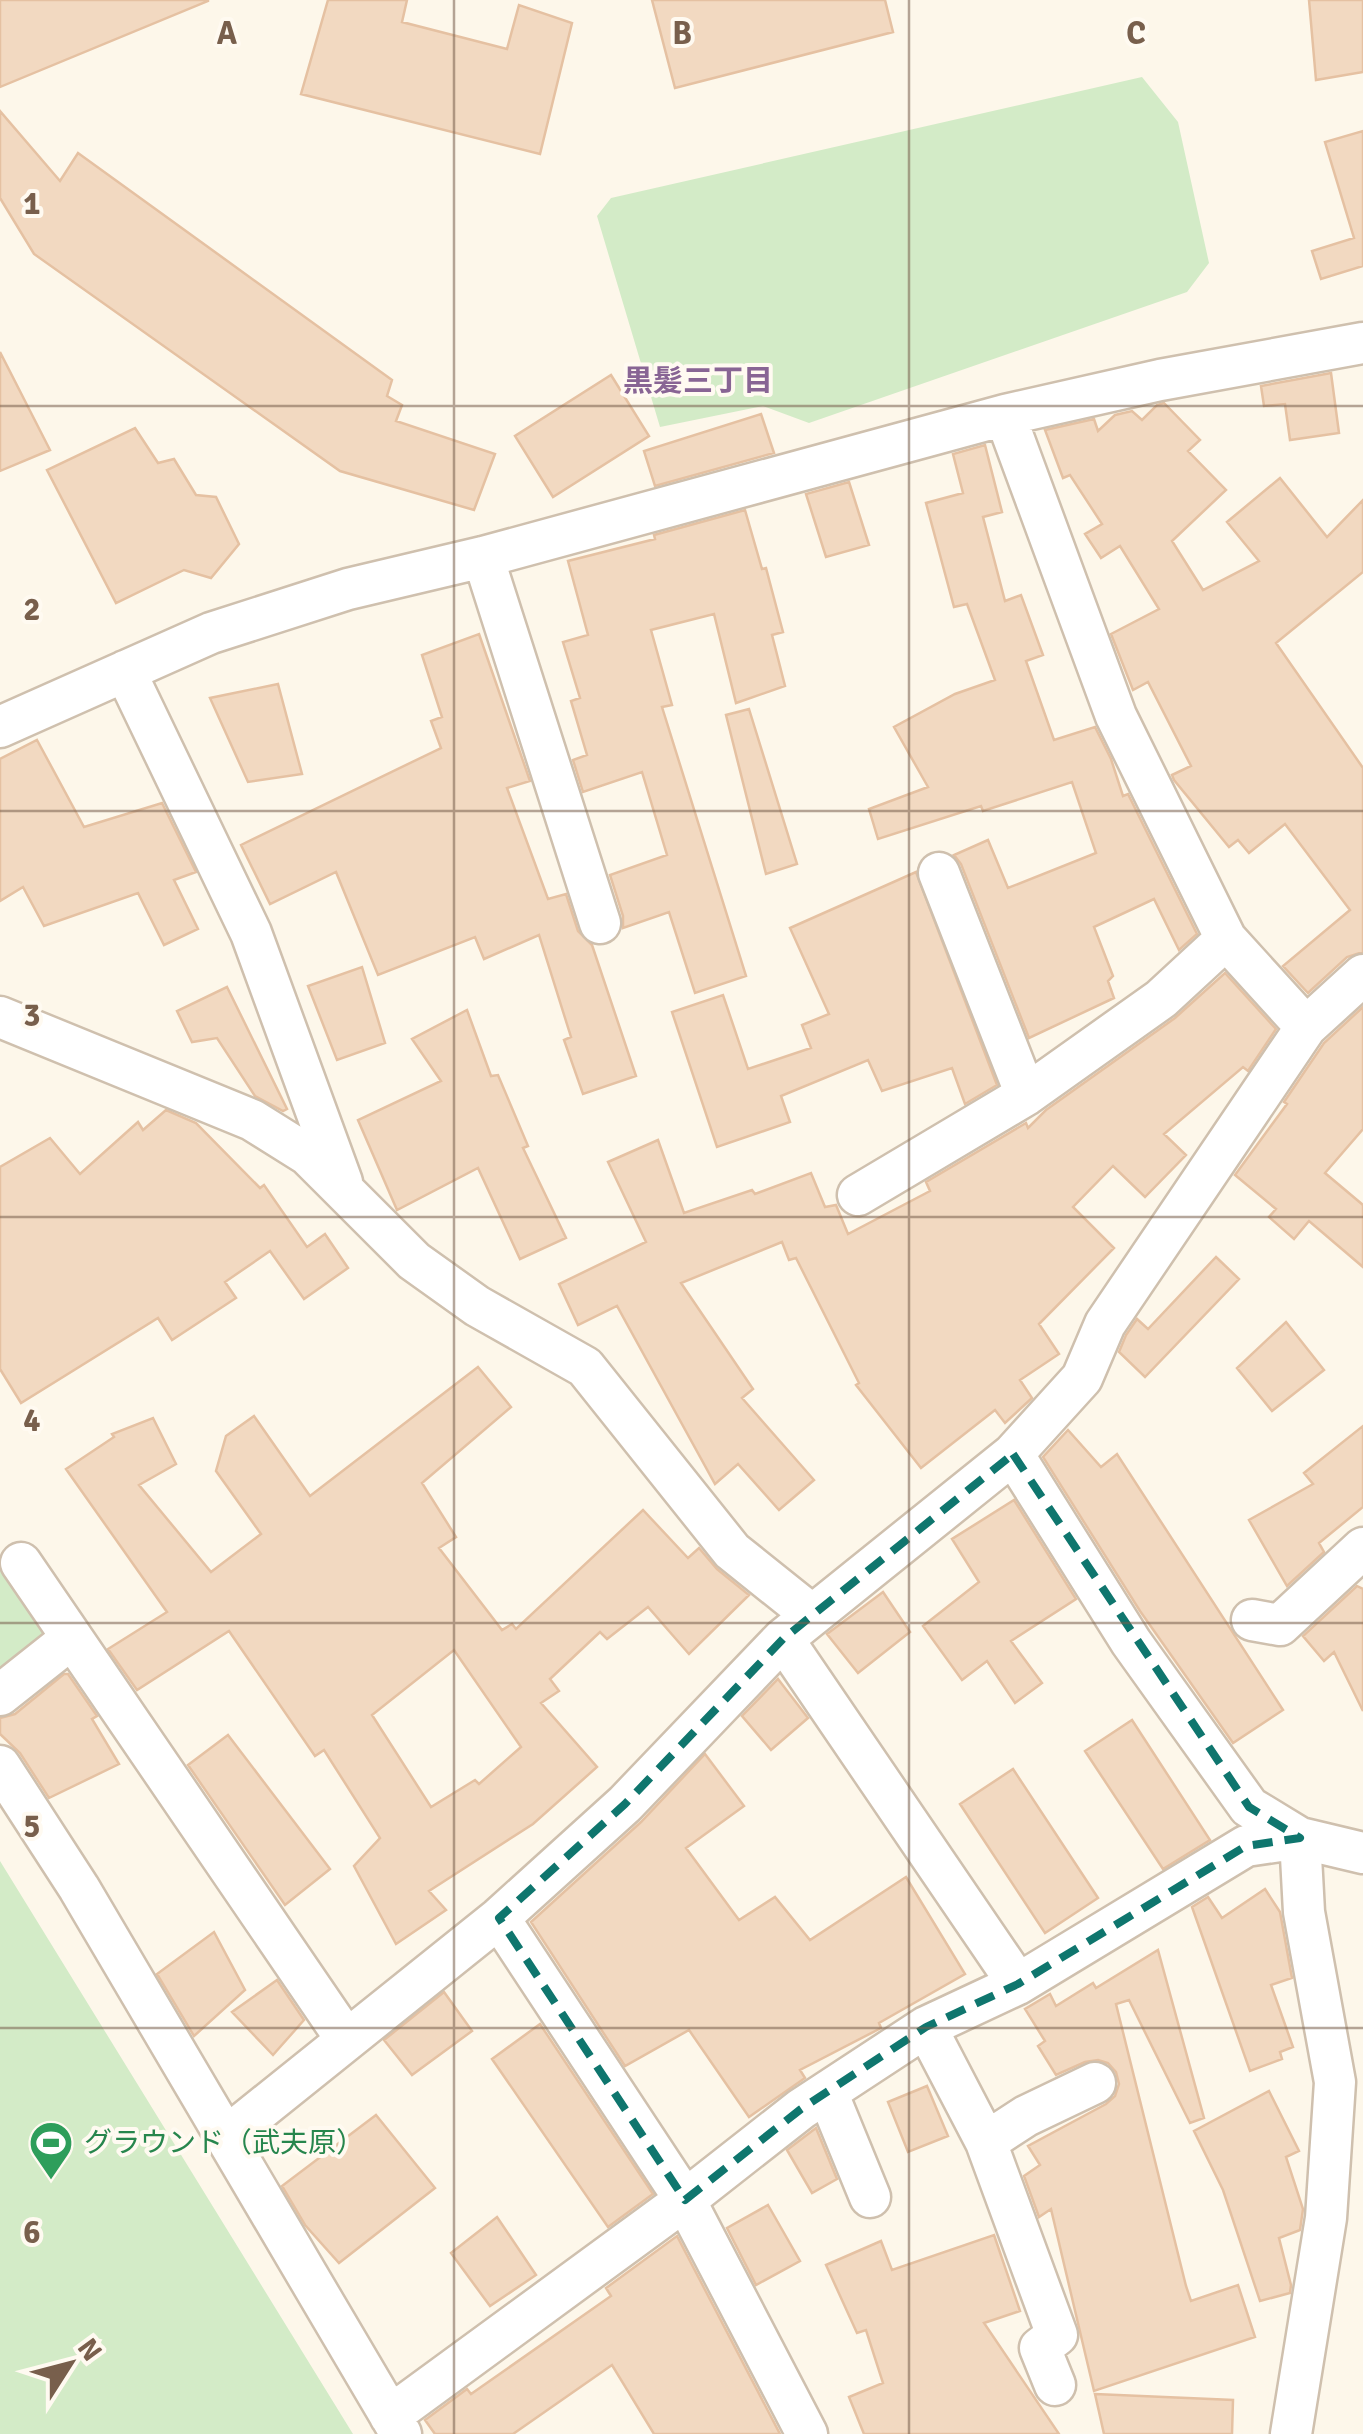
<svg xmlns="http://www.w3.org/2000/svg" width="1363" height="2434" font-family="Signika,'Noto Sans JP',sans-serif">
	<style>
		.green { fill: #d3ebc7 }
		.building { fill: #f2d9c1; stroke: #e5c1a2; stroke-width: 2.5; fill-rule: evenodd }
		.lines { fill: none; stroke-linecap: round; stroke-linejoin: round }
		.minor-casing { stroke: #cfc0ae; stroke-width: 45 }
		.minor { stroke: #fff; stroke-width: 40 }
		.marked { fill: none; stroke: #0f766e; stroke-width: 8; stroke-dasharray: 20 12; stroke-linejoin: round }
		.grid { fill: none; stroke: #785f4c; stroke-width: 2.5; stroke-opacity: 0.55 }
		.labels { text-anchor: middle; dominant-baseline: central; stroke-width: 8; stroke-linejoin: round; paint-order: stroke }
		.leisure-label { font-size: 28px; fill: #27864d; stroke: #fffaf1; text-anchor: start }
		.neighbourhood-label { font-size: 30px; font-weight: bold; fill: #886594; stroke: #fffaf1 }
		.grid-label { font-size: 32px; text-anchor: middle; font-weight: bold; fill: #785f4c; stroke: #fffaf1; stroke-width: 8; stroke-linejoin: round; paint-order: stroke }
	</style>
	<rect width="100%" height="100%" fill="#fdf7ea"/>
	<!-- green -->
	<path class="green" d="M1142,77L1178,122L1209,263L1187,292L809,423L763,406L660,427L597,216L611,198Z
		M0,1569L53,1645L0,1682Z
		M0,1861L353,2434H0Z"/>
	<!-- building -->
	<path class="building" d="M0,0H208V1L0,87Z
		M328,0H407L402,22L507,49L519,5L572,23L540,154L301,94Z
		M652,0H885L893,32L675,88Z
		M1309,0H1363V72L1316,80Z
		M0,111L60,181L78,153L392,380L387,396L402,405L396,421L495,454L474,510L340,471L34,254L0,198Z
		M1363,131V266L1321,279L1312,251L1354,238L1325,142Z
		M0,352L50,450L0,471Z
		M1331,373L1339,433L1290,440L1285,404L1264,406L1261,386Z
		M611,375L649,436L553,497L515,436Z
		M1164,403L1200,440L1188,451L1226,490L1172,541L1203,590L1259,561L1227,522L1280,478L1327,537L1363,500V572L1276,643L1363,768V952L1347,957L1308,993L1283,966L1350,910L1285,824L1249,853L1238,840L1229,847L1174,780L1172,775L1191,766L1148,682L1133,690L1111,634L1159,609L1120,546L1101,558L1085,534L1102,524L1070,475L1063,478L1045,430L1094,419L1098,431L1115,415L1132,411L1142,420L1157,405Z
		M761,414L774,453L655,486L644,451Z
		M135,428L158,463L174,459L196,495L216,497L239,544L211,578L184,570L116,603L47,470Z
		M985,445L1002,512L983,517L1005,601L1021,595L1043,655L1026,661L1054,740L1095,727L1111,759L1123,796L1128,794L1197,934L1179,950L1154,899L1094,927L1113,976L1108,981L1114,998L1029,1038L961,864L954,855L988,840L1008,888L1096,853L1072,782L983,811L981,806L878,839L869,809L928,787L894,727L955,694L995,680L967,604L954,607L926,503L963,493L953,454Z
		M849,482L869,545L826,557L806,494Z
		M745,510L762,569L766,568L783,632L772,635L785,686L736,703L714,614L651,630L672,705L662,707L746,976L695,993L669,912L623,928V916L610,875L667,855L642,772L583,792L573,760L587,755L571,701L580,698L563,642L588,635L568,561L655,539L654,535Z
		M479,634L530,781L507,788L548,899L566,894L578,931L592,945L636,1076L583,1094L564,1040L571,1037L539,935L484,959L475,937L378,975L336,872L270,904L241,845L441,748L431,721L442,717L422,655Z
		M278,684L302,774L248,782L210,698Z
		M749,709L797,864L766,874L726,715Z
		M37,740L84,827L162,803L196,872L174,880L198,929L164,945L138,893L44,926L23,887L0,901V759Z
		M916,872L997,1085L965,1104L952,1068L882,1091L868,1060L781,1096L790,1122L717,1147L672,1012L723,995L748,1069L811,1048L802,1025L829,1014L790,928Z
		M362,967L385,1043L337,1060L308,986Z
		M1225,973L1276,1029L1248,1071L1243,1067L1164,1134L1186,1155L1145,1197L1113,1166L1073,1207L1114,1248L1039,1324L1059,1354L1020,1380L1032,1398L1005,1423L995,1410L921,1468L856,1385L859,1383L796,1258L789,1260L782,1242L681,1283L753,1389L742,1398L814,1480L779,1510L738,1464L715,1484L617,1306L578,1325L559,1284L646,1242L608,1162L658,1140L684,1213L752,1190L755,1194L811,1173L825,1207L836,1205L848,1234L930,1191L926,1182L1026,1123L1028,1128L1046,1110L1175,1018Z
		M227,987L287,1109L283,1111L255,1096L217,1038L192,1042L177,1011Z
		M1363,1007V1129L1325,1173L1363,1205V1267L1309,1221L1294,1239L1269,1217L1276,1209L1235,1175L1287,1104L1284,1102L1324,1043Z
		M467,1010L491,1076L498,1075L528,1146L523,1148L566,1238L520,1259L478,1168L397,1210L358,1120L441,1081L412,1039Z
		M166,1110L196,1123L260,1188L264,1185L307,1247L325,1234L348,1268L304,1299L270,1251L225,1282L236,1298L172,1340L158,1318L21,1403L0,1369V1167L50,1138L80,1174L138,1122L143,1130Z
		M1216,1257L1239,1279L1145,1377L1119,1352L1126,1335L1137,1319L1148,1329Z
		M1286,1322L1324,1370L1272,1411L1237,1368Z
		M478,1367L511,1407L422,1483L456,1537L439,1548L502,1630L512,1624L516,1629L643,1510L688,1558L699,1548L717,1569L749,1595L689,1654L648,1607L607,1639L600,1632L550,1679L559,1691L541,1703L597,1767L533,1824L429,1891L446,1910L396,1944L354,1866L380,1838L324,1750L315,1756L229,1631L137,1690L108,1649L167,1612L66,1469L114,1437L112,1434L153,1418L176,1464L139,1485L211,1572L261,1534L216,1471L226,1436L254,1416L310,1496ZM454,1650L521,1747L479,1784L475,1780L431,1807L372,1715Z
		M1363,1426V1507L1319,1543L1324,1552L1287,1586L1249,1520L1313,1484L1304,1473Z
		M1068,1430L1101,1467L1117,1454L1283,1710L1233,1743L1140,1611L1043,1457Z
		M1014,1500L1076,1599L1011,1641L1042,1683L1015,1703L987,1661L962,1680L923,1626L979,1582L952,1539Z
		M1357,1586L1363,1589V1711L1334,1652L1324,1661L1303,1636Z
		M883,1592L910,1632L858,1673L827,1634Z
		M64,1674H68L97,1716L92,1719L119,1764L49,1798L20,1753L0,1734V1718L15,1714Z
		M778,1679L808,1718L771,1750L742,1716Z
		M1132,1720L1210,1840L1163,1869L1085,1751Z
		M228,1735L330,1869L285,1905L188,1765Z
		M705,1754L744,1806L686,1848L739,1920L775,1897L810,1940L906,1877L965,1974L879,2023L881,2028L800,2070L805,2078L749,2117L689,2030L625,2066L531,1922L641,1822Z
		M1013,1769L1098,1898L1045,1933L960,1804Z
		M1265,1889L1280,1912L1292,1978L1271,1985L1293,2047L1280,2052L1282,2059L1250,2071L1192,1907L1208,1897L1222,1918Z
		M214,1932L245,1990L194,2036L157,1974Z
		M1158,1950L1204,2118L1190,2123L1129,2000L1116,2004L1186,2286L1191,2301L1238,2285L1255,2337L1094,2391L1051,2209L1039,2217L1024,2176L1040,2165L1028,2146L1106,2104L1115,2096L1119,2084L1116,2072L1108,2063L1098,2060L1085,2062L1056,2075L1038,2046L1045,2041L1025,2009L1050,1994L1056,2006L1093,1983L1096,1988Z
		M277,1980L304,2020L273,2055L232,2012Z
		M444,1992L472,2031L412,2075L384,2040Z
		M540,2024L653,2194L608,2227L492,2059Z
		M927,2086L948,2136L908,2152L888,2102Z
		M1269,2091L1299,2151L1286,2157L1303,2209L1300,2230L1279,2238L1291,2285L1290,2293L1260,2301L1223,2190L1194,2131Z
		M376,2115L435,2188L339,2263L305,2225L282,2186Z
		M816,2128L837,2179L812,2193L787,2150Z
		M768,2205L800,2261L756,2285L727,2228Z
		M497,2217L536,2275L490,2306L451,2253Z
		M994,2235L1020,2311L984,2323L1059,2434H864L849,2397L883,2383L866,2330L857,2333L826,2265L881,2241L892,2270Z
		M677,2236L780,2434H654L612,2365L513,2434H435L425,2420L467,2389L471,2394L611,2296L606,2288Z
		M1095,2394L1233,2400L1232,2434H1104Z"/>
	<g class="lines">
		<defs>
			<path id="minor" d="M1005,415L1116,716L1226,939L1306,1027
				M483,557L600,923
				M125,671L251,933L342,1182
				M0,727L211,633L348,589L483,557L1005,415L1160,380L1363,343
				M939,873L1026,1095
				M0,1017L252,1120L308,1155L414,1261L477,1306L585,1367L732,1551L812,1615
				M858,1195L1026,1095L1161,999L1226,939
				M1013,1454L1131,1642L1249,1807L1300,1838L1363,1853
				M21,1563L346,2039
				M1252,1620L1280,1625L1363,1548
				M783,1639L1018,1984
				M0,1695L72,1638
				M0,1766L79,1888L401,2434
				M499,1918L685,2200L807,2434
				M926,2027L986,2142L1057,2335L1040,2348L1055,2385
				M827,2092L870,2197
				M226,2137L499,1918L625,1804L783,1639L1013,1454L1082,1378L1105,1324L1306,1027L1363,975
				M986,2142L1026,2116L1095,2083
				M390,2416L685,2200L801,2109L926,2027L1018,1984L1246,1846L1300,1838
				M1291,2434L1326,2218L1335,2082L1304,1912L1300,1838"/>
		</defs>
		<!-- minor casing -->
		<use href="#minor" class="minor-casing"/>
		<!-- minor -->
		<use href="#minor" class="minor"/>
	</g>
	<!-- marked area -->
	<path class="marked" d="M1013,1454L1249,1807L1300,1838L1246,1846L1018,1984L926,2027L801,2109L685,2200L499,1918L625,1804L783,1639Z"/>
	<!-- grid -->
	<path class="grid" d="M454,0V2434M909,0V2434M0,406H1363M0,811H1363M0,1217H1363M0,1623H1363M0,2028H1363"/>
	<!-- icons -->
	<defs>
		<symbol id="stadium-pin" viewBox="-11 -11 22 30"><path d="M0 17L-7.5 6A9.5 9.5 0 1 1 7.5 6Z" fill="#2e9e5b" stroke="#fffaf1"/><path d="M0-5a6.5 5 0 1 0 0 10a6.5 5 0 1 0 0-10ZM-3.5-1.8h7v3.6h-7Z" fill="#fff"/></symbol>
	</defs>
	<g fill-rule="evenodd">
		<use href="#stadium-pin" x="26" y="2118" width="50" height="68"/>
	</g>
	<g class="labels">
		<!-- leisure labels -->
		<g class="leisure-label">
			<text x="84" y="2143">グラウンド（武夫原）</text>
		</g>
		<!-- neighbourhood labels -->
		<g class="neighbourhood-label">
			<text x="698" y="381">黒髪三丁目</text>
		</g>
	</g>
	<g class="grid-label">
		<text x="227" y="44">A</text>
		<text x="682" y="44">B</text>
		<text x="1136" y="44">C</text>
		<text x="32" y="214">1</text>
		<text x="32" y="620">2</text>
		<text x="32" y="1026">3</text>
		<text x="32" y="1431">4</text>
		<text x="32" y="1837">5</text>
		<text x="32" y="2243">6</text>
	</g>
	<!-- north arrow -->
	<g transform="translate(70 2364) rotate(54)" stroke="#fffaf1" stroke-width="8" paint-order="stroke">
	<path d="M0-8L18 38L0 25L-18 38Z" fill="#785f4c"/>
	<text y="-15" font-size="28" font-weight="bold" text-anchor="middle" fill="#785f4c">N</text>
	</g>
</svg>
